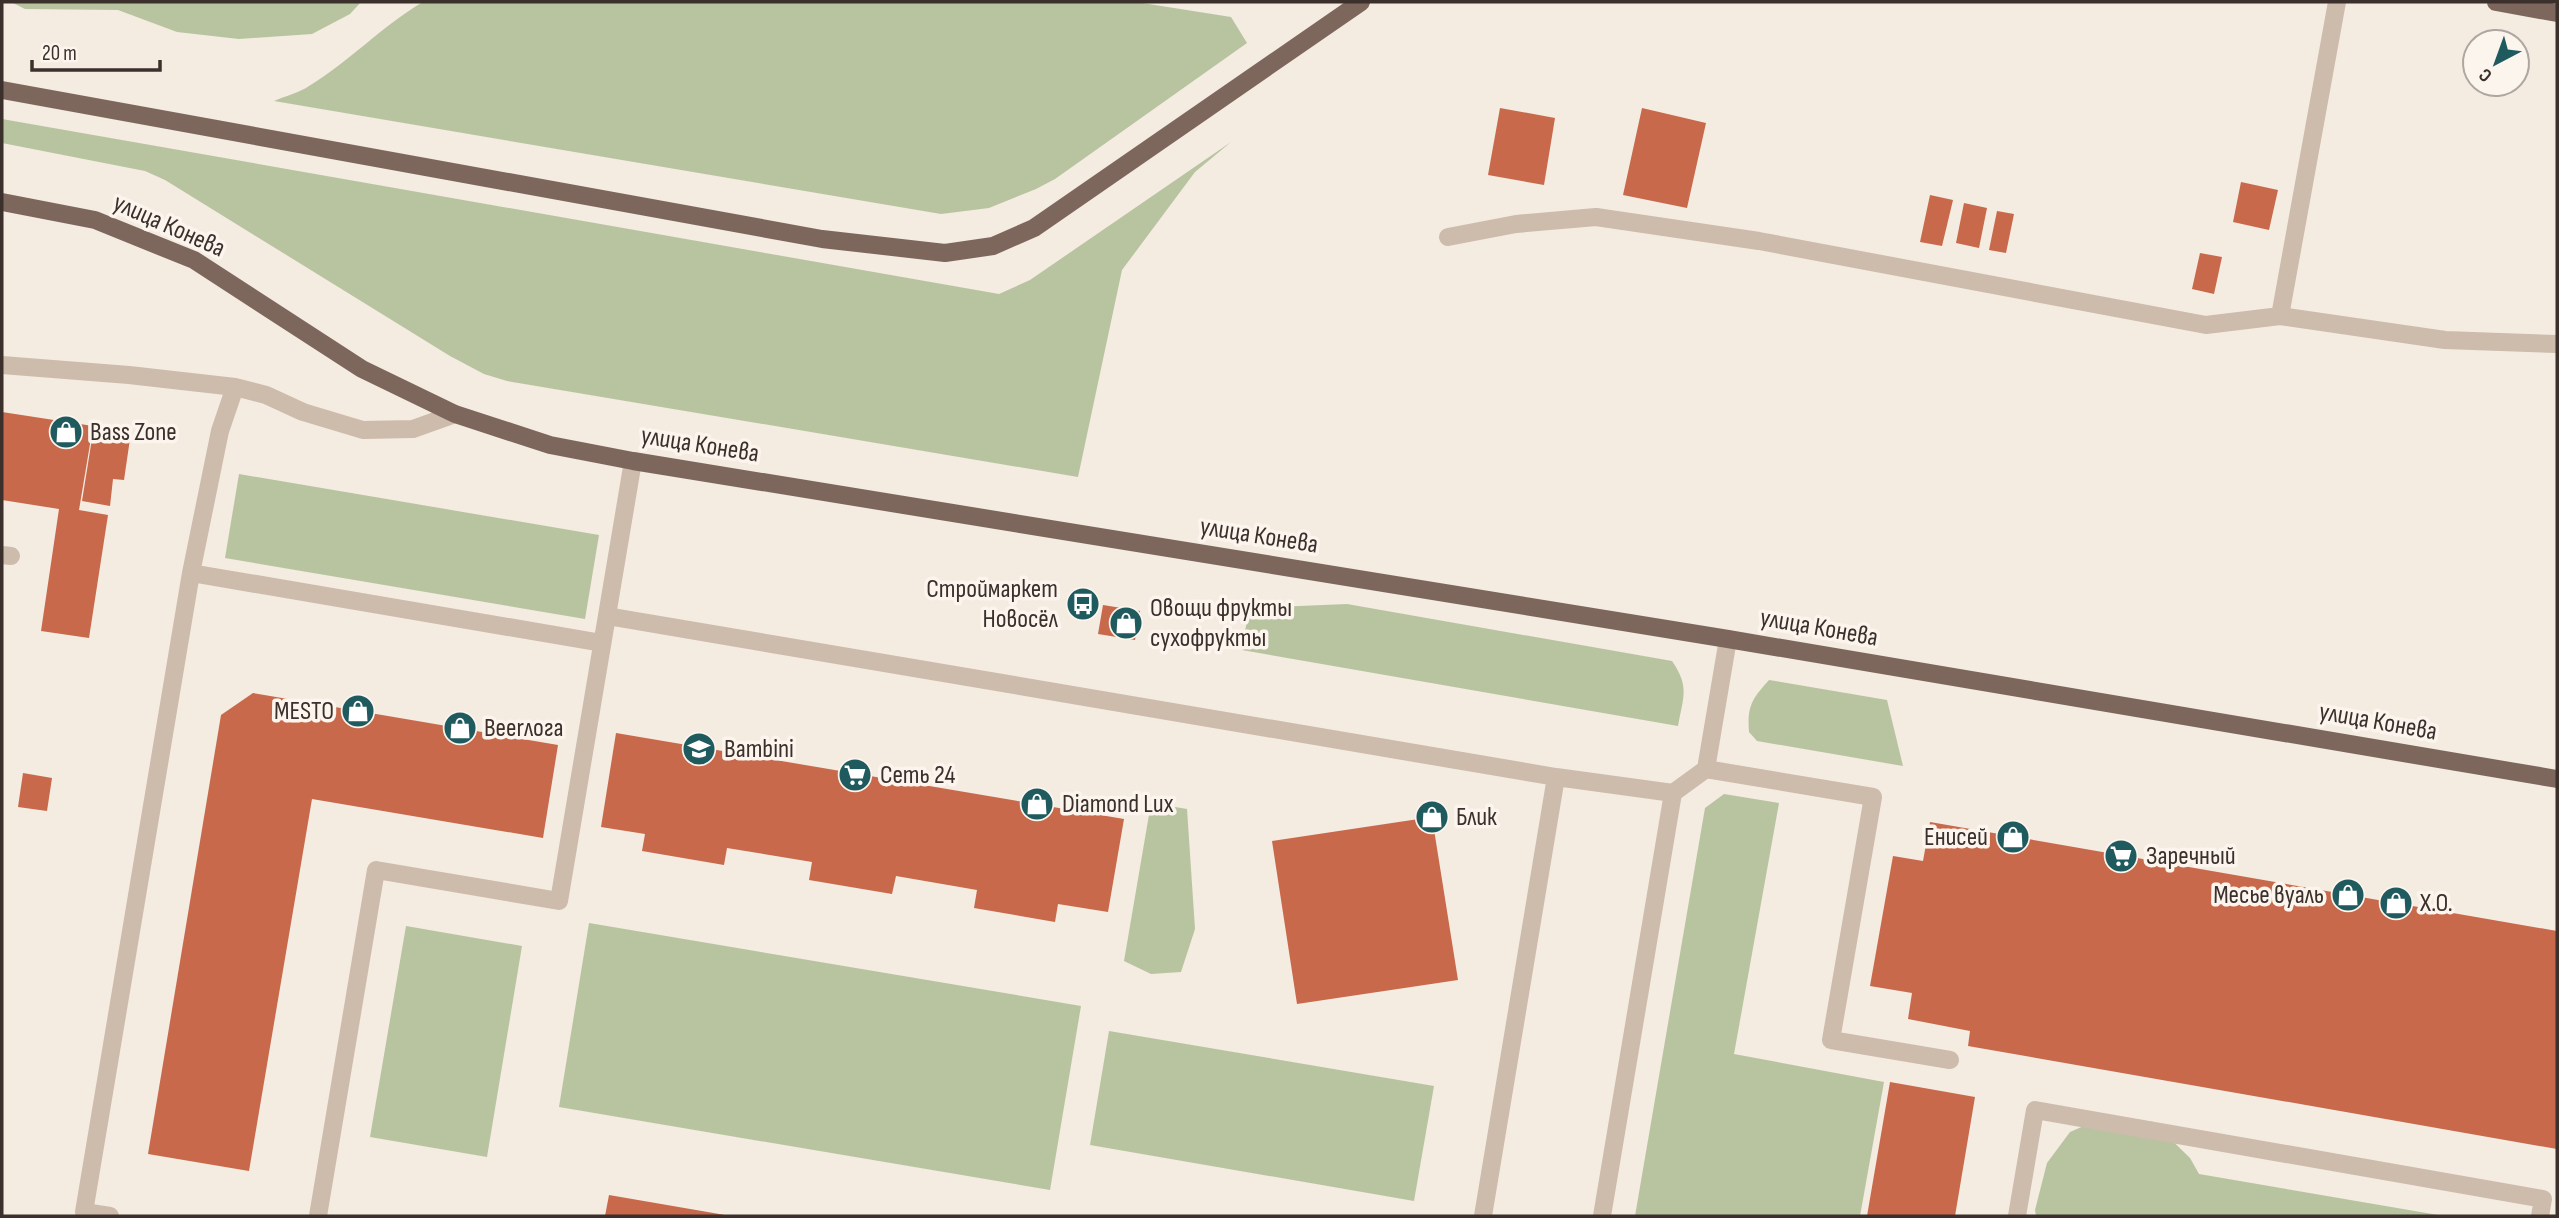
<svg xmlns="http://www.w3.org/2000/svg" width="2559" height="1218" font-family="'Sofia Sans Condensed',sans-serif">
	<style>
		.green { fill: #b8c4a0 }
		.building { fill: #c8694b }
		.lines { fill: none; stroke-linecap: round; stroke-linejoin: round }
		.minor { stroke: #cdbbac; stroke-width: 18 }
		.major { stroke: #7d675c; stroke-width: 18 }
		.labels { text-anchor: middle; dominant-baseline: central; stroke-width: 7; stroke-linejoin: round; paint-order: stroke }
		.street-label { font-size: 26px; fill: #3b302b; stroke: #fbf5ee }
		.poi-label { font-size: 26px; fill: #3b302b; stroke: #fbf5ee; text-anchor: start }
	</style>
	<rect width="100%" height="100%" fill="#f4ebe1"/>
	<!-- green -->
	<path class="green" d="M11,2H361L350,14L312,34L239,39L177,32L118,10L25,9Z
		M423,2H1136L1231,17L1247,43L1055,179L1036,189L989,208L941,214L274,101C285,96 299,93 309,86C350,61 382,26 423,2Z
		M2,119L999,294L1030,280L1231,142L1195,172L1122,270L1078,477L507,381L484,374L450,356L165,180L145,171L2,143Z
		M239,474L599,535L585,619L225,558Z
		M1347,604L1672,661C1690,687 1683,697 1678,726L1242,650L1249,608Z
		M1769,680L1887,700L1903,766L1757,741L1749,732C1747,706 1752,699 1769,680Z
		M1724,794L1779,803L1734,1054L1884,1082L1860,1216H1635L1705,808Z
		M1151,803L1187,809L1195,929L1181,972L1151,974L1124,961Z
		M589,923L1081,1006L1050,1190L559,1107Z
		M406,926L522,946L487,1157L370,1137Z
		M1109,1031L1434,1086L1414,1201L1090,1145Z
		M2109,1115L2153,1122L2190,1158L2199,1174L2444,1216H2036L2035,1210L2047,1163L2070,1132Z"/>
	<!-- building -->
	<path class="building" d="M1500,108L1555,118L1544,185L1488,175Z
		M1642,108L1706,123L1687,208L1623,195Z
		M2241,182L2278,190L2269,230L2233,222Z
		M1930,195L1953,200L1942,246L1920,242Z
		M1964,203L1987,208L1979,248L1956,243Z
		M1997,211L2014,214L2006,253L1989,250Z
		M2200,253L2222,257L2214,294L2192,289Z
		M2,412L93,426L79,510L108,515L89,638L41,631L59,509L2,500Z
		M94,426L131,432L124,480L113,479L110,506L82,501Z
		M1103,605L1140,611L1135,640L1098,634Z
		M253,693L558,745L543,838L312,799L249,1171L148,1154L221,715Z
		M616,733L1124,819L1108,912L1058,904L1055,922L974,908L977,890L896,876L892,894L809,880L812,862L727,848L724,865L642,851L645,834L601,827Z
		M23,773L52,778L47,811L18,807Z
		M1432,817L1458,980L1297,1004L1272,841Z
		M1930,822L2557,931V1149L1968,1046L1970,1031L1908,1019L1912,993L1870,986L1893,856L1923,861Z
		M1890,1082L1975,1097L1955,1216H1867Z
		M609,1195L725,1215L724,1216H605Z"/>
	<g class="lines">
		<!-- minor -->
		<path class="minor" d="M1448,237L1516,224L1596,217L1759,241L2206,325L2280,316L2445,340L2557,344
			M2280,316L2337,2
			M2,365L129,375L235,387L266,395L303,412L363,430L413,429L455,414
			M2,555L11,556
			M191,573L602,643
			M607,616L1556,777L1673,793
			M1706,769L1873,797L1831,1040L1950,1060
			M110,1216L84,1212L191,573L220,431L235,387
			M318,1216L376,870L559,901L633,461
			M1483,1216L1556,777
			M1602,1216L1673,793L1706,769L1728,639
			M2017,1216L2035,1110L2543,1199L2540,1216"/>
		<!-- major -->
		<path class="major" d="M2496,2L2557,13
			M2,90L822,239L945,253L993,246L1034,228L1361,2
			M2,202L95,220L194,260L362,369L455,414L550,445L633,461L1728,639L2557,779"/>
	</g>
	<!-- icons -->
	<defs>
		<symbol id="shop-disc" viewBox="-11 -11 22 22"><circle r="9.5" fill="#1f5a5e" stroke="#fbf5ee"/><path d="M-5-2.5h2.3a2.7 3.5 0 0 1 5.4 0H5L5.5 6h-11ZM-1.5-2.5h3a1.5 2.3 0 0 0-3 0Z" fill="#fff"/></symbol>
		<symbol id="bus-disc" viewBox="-11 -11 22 22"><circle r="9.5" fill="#1f5a5e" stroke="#fbf5ee"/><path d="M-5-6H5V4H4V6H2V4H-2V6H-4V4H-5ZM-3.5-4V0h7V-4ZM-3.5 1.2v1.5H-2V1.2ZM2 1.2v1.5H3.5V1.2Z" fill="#fff"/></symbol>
		<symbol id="school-disc" viewBox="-11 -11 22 22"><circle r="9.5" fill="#1f5a5e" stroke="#fbf5ee"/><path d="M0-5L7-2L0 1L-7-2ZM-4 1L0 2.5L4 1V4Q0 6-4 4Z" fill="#fff"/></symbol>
		<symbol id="supermarket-disc" viewBox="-11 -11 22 22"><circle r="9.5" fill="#1f5a5e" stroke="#fbf5ee"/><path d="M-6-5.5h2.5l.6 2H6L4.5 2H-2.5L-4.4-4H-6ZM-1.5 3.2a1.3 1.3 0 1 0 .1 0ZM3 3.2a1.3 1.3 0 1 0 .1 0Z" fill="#fff"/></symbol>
	</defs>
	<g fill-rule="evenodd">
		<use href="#shop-disc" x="47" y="413" width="38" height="38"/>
		<use href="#bus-disc" x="1064" y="585" width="38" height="38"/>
		<use href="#shop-disc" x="1107" y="604" width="38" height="38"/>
		<use href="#shop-disc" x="339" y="692" width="38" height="38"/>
		<use href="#shop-disc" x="441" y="709" width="38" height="38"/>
		<use href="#school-disc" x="680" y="730" width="38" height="38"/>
		<use href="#supermarket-disc" x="836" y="756" width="38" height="38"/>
		<use href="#shop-disc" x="1018" y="785" width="38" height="38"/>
		<use href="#shop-disc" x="1413" y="798" width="38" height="38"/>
		<use href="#shop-disc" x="1994" y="818" width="38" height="38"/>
		<use href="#supermarket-disc" x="2102" y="837" width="38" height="38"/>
		<use href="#shop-disc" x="2329" y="876" width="38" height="38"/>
		<use href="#shop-disc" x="2377" y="884" width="38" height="38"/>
	</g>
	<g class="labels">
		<!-- street labels -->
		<g class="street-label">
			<text transform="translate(169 226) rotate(24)">улица Конева</text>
			<text transform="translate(700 445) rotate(9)">улица Конева</text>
			<text transform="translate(1259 536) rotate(9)">улица Конева</text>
			<text transform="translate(1819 628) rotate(10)">улица Конева</text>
			<text transform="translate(2378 722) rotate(10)">улица Конева</text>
		</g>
		<!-- poi labels -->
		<g class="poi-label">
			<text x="90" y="432">Bass Zone</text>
			<text x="1058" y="589" text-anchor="end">Строймаркет<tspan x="1058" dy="30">Новосёл</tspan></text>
			<text x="1150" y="608">Овощи фрукты<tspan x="1150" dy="30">сухофрукты</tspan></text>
			<text x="334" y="711" text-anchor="end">MESTO</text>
			<text x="484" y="728">Beerлога</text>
			<text x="724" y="749">Bambini</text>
			<text x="880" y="775">Сеть 24</text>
			<text x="1062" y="804">Diamond Lux</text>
			<text x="1456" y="817">Блик</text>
			<text x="1988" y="837" text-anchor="end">Енисей</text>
			<text x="2146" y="856">Заречный</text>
			<text x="2324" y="895" text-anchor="end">Месье вуаль</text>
			<text x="2420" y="903">X.O.</text>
		</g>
	</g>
	<!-- border -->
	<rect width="2559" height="1218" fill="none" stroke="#3b302b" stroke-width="7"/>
	<!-- north arrow -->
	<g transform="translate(2496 63) rotate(221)"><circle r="33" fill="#fbf5ee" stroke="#aea6a0" stroke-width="2"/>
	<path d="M0-5L12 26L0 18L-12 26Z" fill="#1f5a5e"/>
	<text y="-10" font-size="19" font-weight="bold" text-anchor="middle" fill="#3b302b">С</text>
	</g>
	<!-- scale -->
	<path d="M32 60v10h128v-10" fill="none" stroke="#3b302b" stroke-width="3.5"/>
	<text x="42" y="60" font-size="21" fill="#3b302b" stroke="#fbf5ee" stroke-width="5" paint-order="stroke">20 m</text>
</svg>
